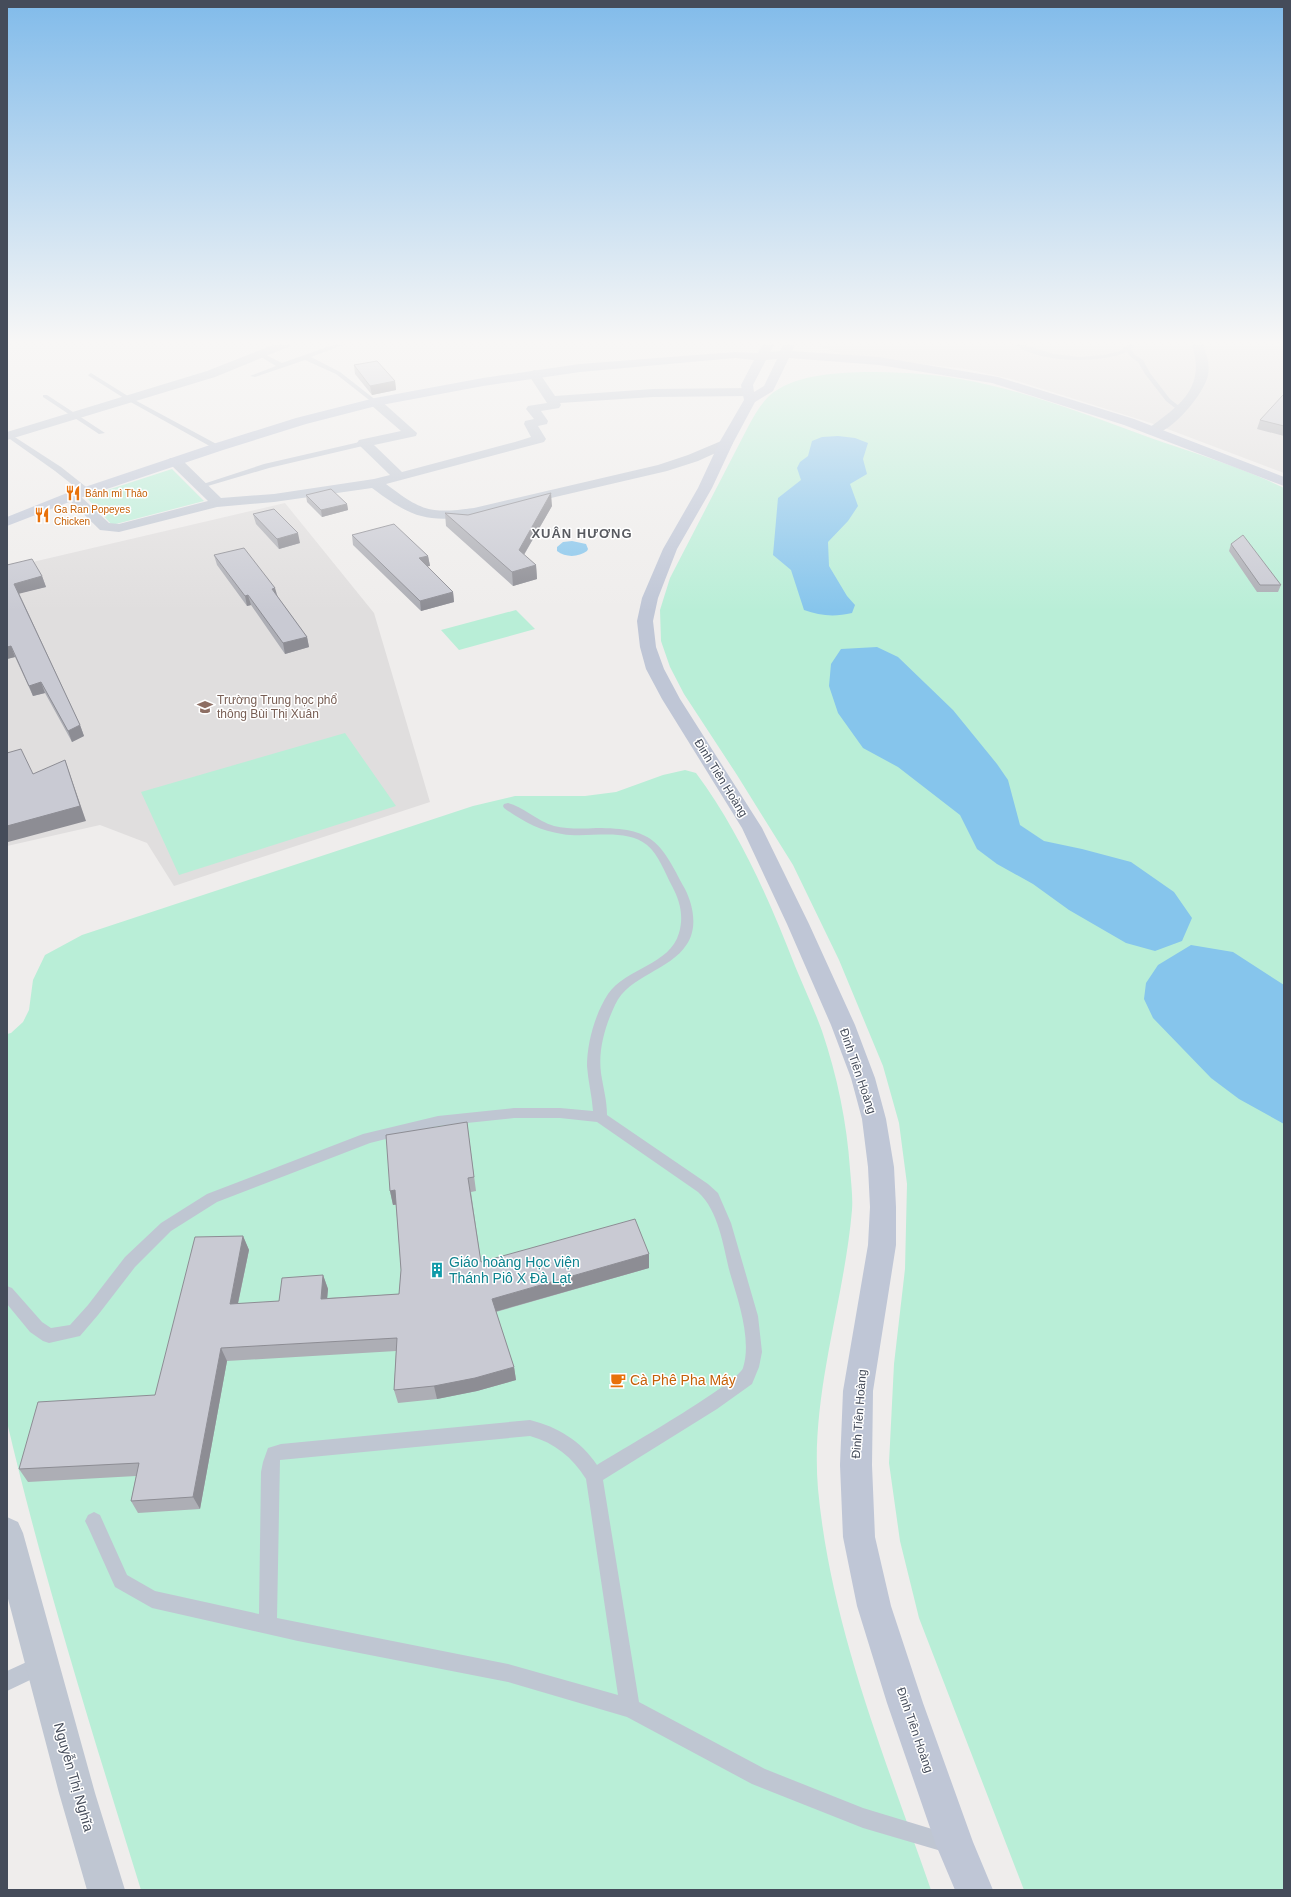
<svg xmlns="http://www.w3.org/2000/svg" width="1291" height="1897" font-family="Arial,sans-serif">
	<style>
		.education { fill: #e0dede }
		.green { fill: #b9eed7 }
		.water { fill: #86c5ec }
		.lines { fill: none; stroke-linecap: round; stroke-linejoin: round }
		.lane { fill: #bfc6d2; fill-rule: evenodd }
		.street { fill: #bfc6d2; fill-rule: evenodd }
		.secondary { fill: #bfc6d6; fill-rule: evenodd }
		.wall { fill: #adaeb5 }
		.shaded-wall { fill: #8d8d94 }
		.building { fill: #c9cad3; stroke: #8d8d94 }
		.labels { text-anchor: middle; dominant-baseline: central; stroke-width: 3; stroke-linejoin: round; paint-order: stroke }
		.far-food-label { font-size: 10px; fill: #c56008; stroke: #fff; text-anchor: start }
		.education-label { font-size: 12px; fill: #785e54; stroke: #fff; text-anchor: start }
		.street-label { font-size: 12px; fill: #454c5a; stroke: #fff }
		.far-district-label { font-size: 13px; font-weight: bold; letter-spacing: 1px; fill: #595b61; stroke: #fff }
		.near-culture-label { font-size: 14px; fill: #0d838f; stroke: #fff; text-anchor: start }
		.near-food-label { font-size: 14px; fill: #c56008; stroke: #fff; text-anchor: start }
		.near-street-label { font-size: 14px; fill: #454c5a; stroke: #fff }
	</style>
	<rect width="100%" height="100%" fill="#efedec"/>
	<!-- education -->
	<path class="education" d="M815,345H1284V473L1157,425L1011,379L966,369L844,355Z
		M285,503L374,613L430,802L174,886L147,843L100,825L7,846V568Z"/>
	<!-- green -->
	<path class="green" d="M864,372C896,372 928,373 960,379C1024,390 1087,415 1148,437C1194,453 1241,467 1284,488V1890H1024L919,1618L900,1541L889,1463L894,1364L905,1269L907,1184L899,1123L883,1066L839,960L793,865L737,775L684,694L670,667L661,641L660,610L670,578L748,427C754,416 760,405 769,396C793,375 833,373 864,372Z
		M172,469L204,501L112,525L86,497Z
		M516,610L535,629L459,650L441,630Z
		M345,733L396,806L179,875L141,792Z
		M685,770L696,773C739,831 769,899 795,966C804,988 814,1009 822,1031C837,1075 847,1123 850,1169C851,1182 853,1197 852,1210C844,1303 810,1395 818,1489C831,1628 886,1760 931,1890H141C93,1735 44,1580 7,1422V1034L11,1033L23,1022L29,1010L33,980L45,955L82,935L473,806L515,796H585L616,792L663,775Z"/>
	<!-- water -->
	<path class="water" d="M838,436L855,438L868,443L863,459L867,474L850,484L858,506L848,521L828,542L829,566L847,596L855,605L852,613C835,617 820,616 804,610L791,570L773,555L778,498L801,480L797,468L800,462L808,456L812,441L822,437Z
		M572,541L586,544L588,549L587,551C579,557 566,558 557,551V547L563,542Z
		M877,647L898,657L953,710L997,764L1008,780L1020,825L1044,841L1082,849L1131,862L1174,892L1192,918L1182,941L1155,951L1126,943L1069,910L1033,884L997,864L977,849L960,815L898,767L863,748L838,713L829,686L831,664L841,649Z
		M1191,945L1233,952L1284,985V1124L1239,1099L1211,1078L1153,1018L1144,999L1146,983L1158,965Z"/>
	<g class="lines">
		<!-- lane -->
		<path class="lane" d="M333,345H343L311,357L340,372L377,401V403H373L336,374L305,360L255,377L250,376L276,366L258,355V353H262L282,363Z
			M1015,345H1024L1054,354L1079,357L1104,355L1120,351L1128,345H1134L1131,349L1135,355L1143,360L1150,373L1170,399L1184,410L1179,411L1166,401L1145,374L1138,362L1131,357L1127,352C1099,364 1040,363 1015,345Z
			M91,373L131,398L222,447L215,449L127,400L89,376L88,375Z
			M43,395H47L105,433L99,434L43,397Z
			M7,432L61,467L90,490V494H84L55,471L7,437Z
			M364,441H367V445L269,468L201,488L197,486L264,464Z
			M508,803C522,806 537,821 554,826C567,829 582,829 596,828C653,828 660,841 685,889C693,905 698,927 687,944C670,971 629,975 615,1005C605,1026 598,1050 601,1073C603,1087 607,1100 607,1115L708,1184L718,1193L731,1223L758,1316L762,1352L759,1367L752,1384L717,1409L603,1480L639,1702L765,1769L863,1808L955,1836L958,1843L955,1850L948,1853L863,1828L752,1784L627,1717L508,1682L298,1641L152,1608L115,1587L88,1527L85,1521L88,1515L94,1512L100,1515L127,1575L155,1591L259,1614L261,1472L263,1462L268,1448L281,1444L530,1420C558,1427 581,1441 597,1465C619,1451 737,1384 743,1368C752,1340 738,1300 730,1273C723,1246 719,1211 698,1192L597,1122L560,1118H514L438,1126L370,1143L217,1202L171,1231L135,1267L98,1315L80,1336L49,1343L43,1341L30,1332L7,1304V1286L12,1288L42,1322L51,1328L70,1325L88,1305L125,1257L161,1223L207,1194L363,1134L438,1116L514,1108H560L593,1111C592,1096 588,1081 587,1066C587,1043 595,1014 608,994C626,968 670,965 679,933C684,916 680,901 672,886C665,873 659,855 647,845C624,827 588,839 562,834C540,831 522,821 504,808L503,806L504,804ZM530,1436C555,1443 572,1457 586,1479L618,1695L508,1664L277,1618L280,1460Z
			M42,1655L49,1657L51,1664L49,1671L7,1691V1671Z"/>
		<!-- street -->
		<path class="street" d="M273,345H290L288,347L215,377L7,440V432L207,371Z
			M1192,345H1204V347C1207,356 1210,365 1208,375C1205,393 1168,438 1149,434L1148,431L1149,428C1180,405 1206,388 1192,345Z
			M534,370L538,371L555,396L653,389L748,388L754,392L748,396L653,397L560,403L561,405L559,408L541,411L548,421L547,424L538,426L546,439L544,442L386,484C422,511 429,514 474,508L658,465L688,455L726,439L733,443L731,446L698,461L667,471L474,516C425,523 411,517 372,488L274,502L217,507L119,532L100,530L65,496L67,493H77L109,523L119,524L208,501L170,464L168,461L170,458H180L221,498L274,494L374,479L390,475L357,443L359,440L401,431L371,405L369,402L371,399H379L417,433L416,436L374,445L402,472L515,442L531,437L524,424L525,421L534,419L526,409L528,406L547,403L528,374Z
			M7,1517L18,1522L23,1533L95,1793L125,1890H87L59,1793L7,1595Z"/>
		<!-- secondary -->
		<path class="secondary" d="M762,345H774L770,352L780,351L783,345H795L792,351L879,357L998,377L1134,419L1284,477V486L1124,425L992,383L879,365L789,358L773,391L755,402L733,443L712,488L677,549L658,598L653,621L656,647L664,669L680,699L762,828L809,924L855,1025L875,1078L886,1119L894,1167L896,1207V1245L873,1391L872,1465L875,1537L891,1606L923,1703L973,1842L993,1890H955L936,1845L887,1703L857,1606L843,1537L840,1465L843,1391L868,1245L870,1207L868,1167L862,1119L851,1078L831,1025L787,924L742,828L662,699L646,669L640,647L637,621L642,598L663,549L698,488L719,443L744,400L741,385L754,360L735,358L580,372L483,386L376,406L306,424L223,450L77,499L7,526V517L67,493L213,444L296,418L375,398L483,378L580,364L735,352L758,353ZM777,359L764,386L754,392L753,385L766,360Z"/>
	</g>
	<!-- wall -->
	<path class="wall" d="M354,365L395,381L396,390L372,395L355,374Z
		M1284,396V436L1257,429L1260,420Z
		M306,495L347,504L348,510L322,517L307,502Z
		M552,506L524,555L536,565L537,579L513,586L446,526L445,513L468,515Z
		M253,514L300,543L279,549L256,524Z
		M352,535L428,556L430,566H427L453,592L454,602L421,611L353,545Z
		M1231,544L1281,585L1278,592H1257L1229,551Z
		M214,555L277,596L307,637L309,647L285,654L251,605L247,606L217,565Z
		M7,565L42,576L46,587L19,593L80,725L84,736L72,742L45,693L33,696L15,657L7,659Z
		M467,1122L476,1191L471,1192L481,1262L649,1254V1268L496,1312L514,1367L516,1380L477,1391L437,1399L398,1403L394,1390L396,1351L227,1361L200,1509L138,1513L131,1501L136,1476L28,1482L19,1469L155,1395L243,1236L249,1250L238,1304L279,1301L323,1275L328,1289L327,1298L399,1294L401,1270L396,1205H393L390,1191Z"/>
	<!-- shaded-wall -->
	<path class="shaded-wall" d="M395,381L396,390L372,395L370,386Z
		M551,493L552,506L519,563V550Z
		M347,504L348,510L322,517L321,510Z
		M298,533L300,543L279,549L277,539Z
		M428,556L430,566L420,568L419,558Z
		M536,565L537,579L513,586L512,572Z
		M42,576L46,587L18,594L14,584Z
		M275,588L278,598L272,589Z
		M453,592L454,602L421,611L420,601Z
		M248,595L251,605L247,606L245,596Z
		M307,637L309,647L285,654L283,643Z
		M11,646L15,657L7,659V647Z
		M41,682L45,693L33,696L29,686Z
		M80,725L84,736L72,742L68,731Z
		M65,760L86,821L8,842L7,839V826Z
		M395,1190L398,1204L393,1205L390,1191Z
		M243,1236L249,1250L235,1317L230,1304Z
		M649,1254V1268L494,1312L492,1299Z
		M323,1275L328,1289L326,1312L321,1299Z
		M221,1348L227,1361L200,1509L193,1497Z
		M514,1367L516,1380L477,1391L437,1399L434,1386Z"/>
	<!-- building -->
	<path class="building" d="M377,361L395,381L370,386L354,365Z
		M1283,395L1284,396V426L1260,420Z
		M331,489L347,504L321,510L306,495Z
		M551,493L519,550L536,565L512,572L445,513L468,515Z
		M274,509L298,533L277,539L253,514Z
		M394,524L428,556L419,558L453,592L420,601L352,535Z
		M1243,535L1281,585H1260L1231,544Z
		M244,548L275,588L272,589L307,637L283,643L248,595L245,596L214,555Z
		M32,559L42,576L14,584L80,725L68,731L41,682L29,686L11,646L7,647V565Z
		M21,749L33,774L65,760L80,806L7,826V753Z
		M467,1122L474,1177L468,1178L481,1262L635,1219L649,1254L492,1299L514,1367L475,1378L434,1386L394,1390L397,1338L221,1348L193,1497L131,1501L139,1463L19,1469L38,1402L155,1395L195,1237L243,1236L230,1304L279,1301L282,1278L323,1275L321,1299L399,1294L401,1270L395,1190L390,1191L386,1135Z"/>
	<!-- sky -->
	<linearGradient id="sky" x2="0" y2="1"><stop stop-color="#81bbea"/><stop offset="0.56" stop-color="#f8f7f6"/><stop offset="1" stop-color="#f8f7f6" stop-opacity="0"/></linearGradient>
	<rect width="1291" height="611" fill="url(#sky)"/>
	<!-- icons -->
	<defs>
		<symbol id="restaurant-bare" viewBox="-9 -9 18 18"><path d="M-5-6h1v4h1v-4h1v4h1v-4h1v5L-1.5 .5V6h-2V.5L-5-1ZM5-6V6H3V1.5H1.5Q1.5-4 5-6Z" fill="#e8710a" stroke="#fff" stroke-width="2.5" paint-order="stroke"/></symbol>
		<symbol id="school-bare" viewBox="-9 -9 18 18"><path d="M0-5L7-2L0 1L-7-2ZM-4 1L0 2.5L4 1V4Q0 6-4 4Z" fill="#8d6e63" stroke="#fff" stroke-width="2.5" paint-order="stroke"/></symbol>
		<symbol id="building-bare" viewBox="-9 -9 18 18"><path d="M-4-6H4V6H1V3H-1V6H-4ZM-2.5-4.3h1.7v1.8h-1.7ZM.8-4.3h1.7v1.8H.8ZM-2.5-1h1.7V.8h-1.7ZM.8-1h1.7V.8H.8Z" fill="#0f9aa8" stroke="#fff" stroke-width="2.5" paint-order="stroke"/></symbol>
		<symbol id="cafe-bare" viewBox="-9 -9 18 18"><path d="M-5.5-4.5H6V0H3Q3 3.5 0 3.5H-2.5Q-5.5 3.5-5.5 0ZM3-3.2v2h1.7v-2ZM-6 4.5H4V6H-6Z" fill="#e8710a" stroke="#fff" stroke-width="2.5" paint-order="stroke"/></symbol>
	</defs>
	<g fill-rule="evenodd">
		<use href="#restaurant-bare" x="62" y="482" width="22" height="22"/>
		<use href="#restaurant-bare" x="31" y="504" width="22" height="22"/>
		<use href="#school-bare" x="194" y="696" width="22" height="22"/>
		<use href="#building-bare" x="426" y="1259" width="22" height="22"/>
		<use href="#cafe-bare" x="607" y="1369" width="22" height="22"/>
	</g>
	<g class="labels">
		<!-- far-food labels -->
		<g class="far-food-label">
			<text x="85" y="493">Bánh mì Thảo</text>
			<text x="54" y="509">Ga Ran Popeyes<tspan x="54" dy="12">Chicken</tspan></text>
		</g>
		<!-- education labels -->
		<g class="education-label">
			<text x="217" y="700">Trường Trung học phổ<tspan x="217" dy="14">thông Bùi Thị Xuân</tspan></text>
		</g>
		<!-- street labels -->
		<g class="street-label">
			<text transform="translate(721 778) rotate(58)">Đinh Tiên Hoàng</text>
			<text transform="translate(858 1071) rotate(71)">Đinh Tiên Hoàng</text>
			<text transform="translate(859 1414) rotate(-86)">Đinh Tiên Hoàng</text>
			<text transform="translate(915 1730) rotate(71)">Đinh Tiên Hoàng</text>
		</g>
		<!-- far-district labels -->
		<g class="far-district-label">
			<text x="582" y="533">XUÂN HƯƠNG</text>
		</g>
		<!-- near-culture labels -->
		<g class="near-culture-label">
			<text x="449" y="1262">Giáo hoàng Học viện<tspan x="449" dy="16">Thánh Piô X Đà Lạt</tspan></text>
		</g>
		<!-- near-food labels -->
		<g class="near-food-label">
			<text x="630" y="1380">Cà Phê Pha Máy</text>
		</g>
		<!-- near-street labels -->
		<g class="near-street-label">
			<text transform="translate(74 1777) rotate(74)">Nguyễn Thị Nghĩa</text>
		</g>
	</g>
	<!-- border -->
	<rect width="1291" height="1897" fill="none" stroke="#454c5a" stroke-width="16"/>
</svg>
